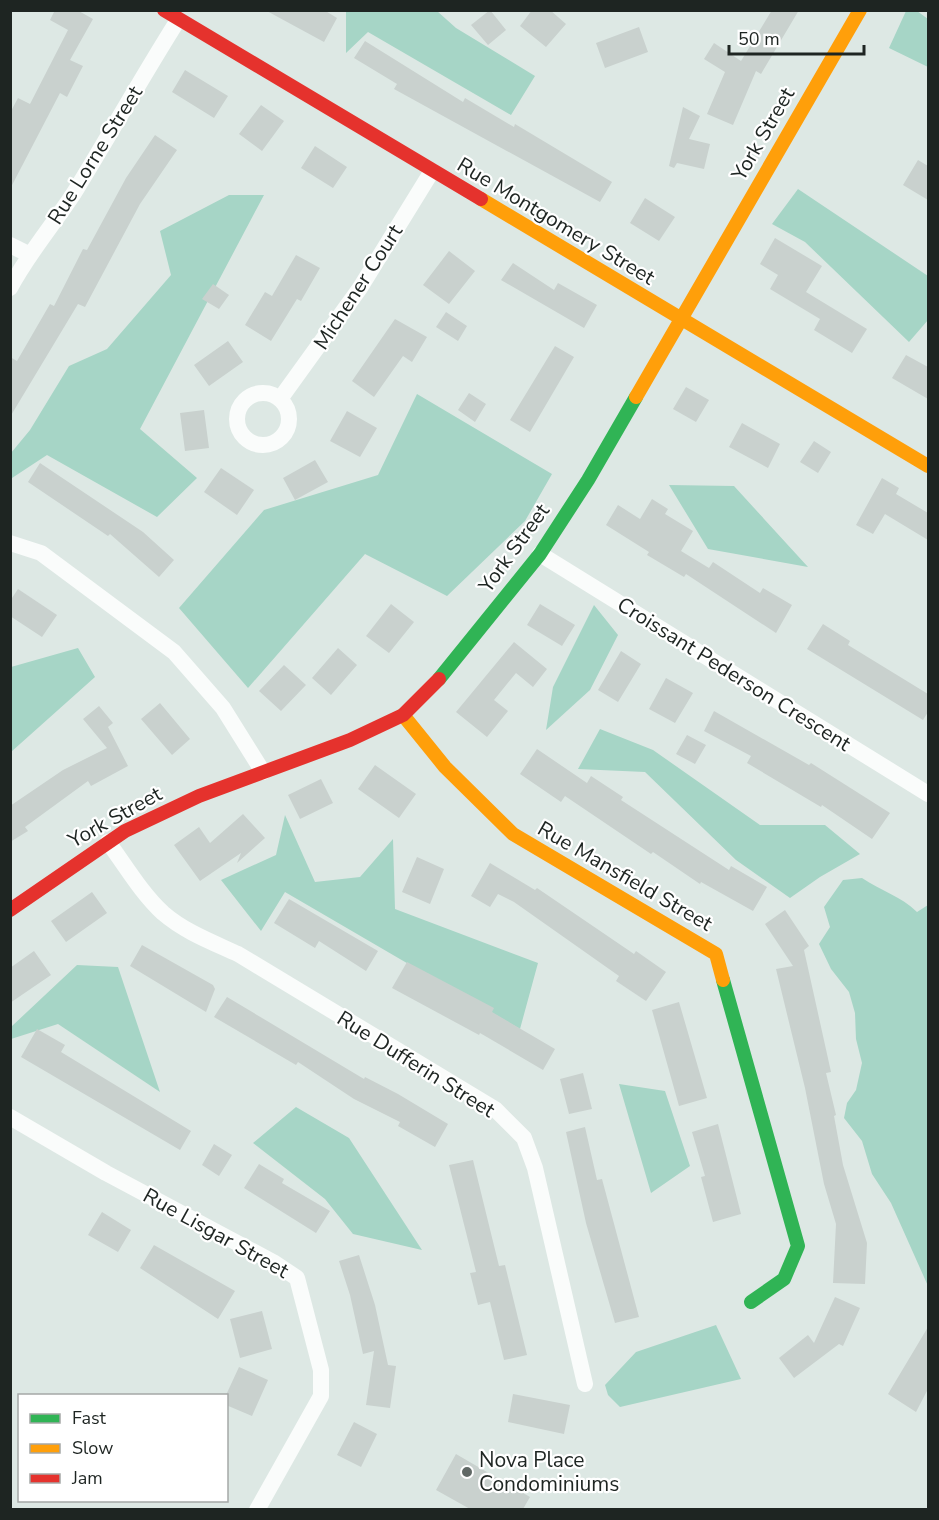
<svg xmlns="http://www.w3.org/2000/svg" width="939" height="1520" font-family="'Nunito Sans',sans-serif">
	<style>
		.forest { fill: #a6d5c6 }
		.building { fill: #c9d1ce }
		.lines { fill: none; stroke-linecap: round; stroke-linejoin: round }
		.street { stroke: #fafcfb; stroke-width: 16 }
		.fast { stroke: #30b455; stroke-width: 14 }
		.slow { stroke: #ff9f0a; stroke-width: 14 }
		.jam { stroke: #e5322d; stroke-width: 14 }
		.poi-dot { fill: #616966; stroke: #fff; stroke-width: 2 }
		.labels { text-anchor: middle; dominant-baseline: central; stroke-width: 4.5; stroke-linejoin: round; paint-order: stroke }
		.street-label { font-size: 21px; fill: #1e2522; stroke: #fff }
		.poi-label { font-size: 21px; fill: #1e2522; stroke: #fff; text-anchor: start }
	</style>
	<rect width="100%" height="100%" fill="#dde8e4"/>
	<!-- forest -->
	<path class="forest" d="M344,11H437L456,28L535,76L511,115L368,32L346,53V12Z
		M906,11H917L928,19V67L889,48Z
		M798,189L928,276V320L909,342L805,242L772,224Z
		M229,195H264L140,429L197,478L157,517L47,455L12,478L11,453L30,430L69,366L107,349L171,275L160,231Z
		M417,394L552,474L525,521L447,596L365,554L248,688L179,608L264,510L378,475Z
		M669,485L734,486L808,567L708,549Z
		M594,605L618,635L590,690L546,730L553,687Z
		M78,648L95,677L11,752V667Z
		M600,729L653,750L760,825H825L860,854L820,877L790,898L736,860L645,772L578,769Z
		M285,815L315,882L360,877L393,839L395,909L538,963L520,1029L285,892L261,931L221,880L276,855Z
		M862,878C881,891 901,896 917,912L928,905V1286L891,1203L872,1174L862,1141L844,1118L847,1103L856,1090L862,1063L856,1039L855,1013L849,992L831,969L819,944L830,927L824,907L843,880Z
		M77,965L118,967L160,1092L58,1024L11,1039V1027Z
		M619,1084L665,1091L690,1166L651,1193Z
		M296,1107L349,1138L422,1250L353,1234L325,1199L253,1143Z
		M716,1325L741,1379L620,1407L608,1395L605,1385L636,1352Z"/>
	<!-- building -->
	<path class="building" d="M55,10H77L93,19L70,60L83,66L67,97L60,93L10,189V113L18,98L30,104L68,30L50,20Z
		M265,10H324L337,18L324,42Z
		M490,10L506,30L488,45L471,25Z
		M532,10H550L566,24L546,47L520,26Z
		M772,10H799L761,74L756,71L733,125L707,114L725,72L704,59L714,43L741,61Z
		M639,27L648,52L605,68L596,43Z
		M365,41L463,102L465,98L514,127L515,124L612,182L600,202L394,89L397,84L354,58Z
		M185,70L228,96L214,118L172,92Z
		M261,105L284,121L262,151L239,134Z
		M683,107L700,116L689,139L710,144L704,169L677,163L674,168L669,166Z
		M155,135L177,150L140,204L85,307L78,304L10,417V357L17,361L50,304L54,306L83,249L87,250L126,178Z
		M315,146L347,167L333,188L301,168Z
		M918,160L928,166V200L903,185Z
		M645,198L675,217L659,241L630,223Z
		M775,238L822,266L806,292L867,329L852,353L814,330L820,319L770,289L778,275L760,264Z
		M449,251L475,271L449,304L423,285Z
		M296,255L320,268L301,301L297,299L271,341L245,325L265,292L272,296Z
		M513,263L554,290L558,283L597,305L584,328L501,280Z
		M213,284L229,295L219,309L202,299Z
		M446,312L467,326L458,341L436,327Z
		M395,319L427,337L412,362L403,356L374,397L352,381Z
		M228,341L243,362L209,386L194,365Z
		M555,346L574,357L530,432L510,420Z
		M906,355L928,367V399L892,378Z
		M686,387L709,400L696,422L673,409Z
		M469,393L486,404L475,422L458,410Z
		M204,410L209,448L185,451L180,413Z
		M347,411L377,428L360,457L330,441Z
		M742,423L780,444L768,468L729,447Z
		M814,441L831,452L818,473L800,462Z
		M315,460L328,482L295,500L283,478Z
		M40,463L143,532L174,560L159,577L110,534L108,536L28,482Z
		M221,468L254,490L237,515L204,492Z
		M882,478L899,488L896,494L928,513V540L885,514L873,534L856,525Z
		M652,499L668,509L665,514L693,531L681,551L709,568L713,562L760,593L763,588L792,605L776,633L686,574L684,577L647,555L649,552L606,525L618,505L640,519Z
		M18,589L57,615L42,637L10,616V601Z
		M391,604L414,622L389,653L366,636Z
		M540,604L575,625L562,646L527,625Z
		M823,624L850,641L848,645L928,694V712L923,720L807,649Z
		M514,642L547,669L533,687L516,673L494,700L508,711L487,737L456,712Z
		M338,648L357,665L331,695L312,678Z
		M621,651L641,664L618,702L598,690Z
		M284,665L306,685L281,711L259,691Z
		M666,678L693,693L675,723L649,709Z
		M160,703L190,739L172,755L141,719Z
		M99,706L113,723L108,727L128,766L91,786L88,781L25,827L28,831L10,842V806L63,770L107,748L83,719Z
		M714,711L809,765L811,763L890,813L872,839L822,805L821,807L747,763L751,756L704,731Z
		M687,735L706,745L695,764L676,754Z
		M537,749L587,783L591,776L623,797L621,800L729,870L731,866L767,887L753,911L701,882L700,884L653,852L651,854L565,796L561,802L520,774Z
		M375,765L416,794L399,818L358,789Z
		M321,779L333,803L300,819L288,795Z
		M243,814L265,838L237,863L241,853L200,881L174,845L199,827L210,843Z
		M417,857L444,869L430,904L402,892Z
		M490,863L535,890L537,888L634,954L636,951L666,972L646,1001L616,981L619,976L514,902L498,894L490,907L471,896Z
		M92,892L107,913L66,942L51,921Z
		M289,899L378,951L366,971L319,941L315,948L274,923Z
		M785,910L809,946L804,950L831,1072L826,1073L836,1115L834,1116L843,1165L867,1243L865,1284L833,1283L836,1224L824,1184L805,1088L776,969L793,966L765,924Z
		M142,945L213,985L215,989L206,1012L130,966Z
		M34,951L51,975L10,1003V968Z
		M407,962L494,1008L492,1012L555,1049L543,1070L480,1033L479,1035L392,988Z
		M227,997L364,1079L365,1077L398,1094L448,1124L435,1147L398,1126L400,1122L354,1099L298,1062L296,1065L214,1017Z
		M679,1002L707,1098L679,1106L652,1010Z
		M37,1029L65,1045L61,1052L191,1131L180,1150L21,1057Z
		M583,1073L592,1109L569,1114L560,1079Z
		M718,1124L741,1214L713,1222L701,1177L705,1176L692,1132Z
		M585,1127L597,1180L602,1179L639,1317L615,1323L586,1223L566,1132Z
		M214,1144L232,1155L219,1176L202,1165Z
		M473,1160L499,1266L505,1265L527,1355L504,1360L490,1302L478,1305L470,1273L476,1272L449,1165Z
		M259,1164L284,1179L282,1183L330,1211L316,1233L244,1188Z
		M102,1212L131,1230L118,1252L88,1235Z
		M154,1245L235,1291L218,1319L140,1268Z
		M359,1255L375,1305L388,1365L396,1366L390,1408L366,1405L374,1351L363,1354L350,1295L339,1261Z
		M835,1297L860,1308L843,1346L839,1344L794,1378L779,1358L808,1335L814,1343Z
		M262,1311L272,1349L240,1358L230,1319Z
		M928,1327V1389L916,1412L888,1394Z
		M239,1367L268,1380L252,1416L226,1405V1395Z
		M513,1394L570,1405L564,1434L508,1422Z
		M354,1422L377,1434L361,1467L337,1455Z
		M456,1454L530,1497L523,1509H470L436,1490Z"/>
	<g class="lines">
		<!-- street -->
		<path class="street" d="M10,245L30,255
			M10,288C28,254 53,225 74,193C109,136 142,77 178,20
			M237 419a26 26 0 1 1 52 0a26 26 0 1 1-52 0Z
			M280,399L360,288L432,171
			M10,543L41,553L174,652L223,708L263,772
			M540,554L928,794
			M108,842C125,865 142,894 163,913C185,932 212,942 238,954L495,1109L524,1138L535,1168L585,1384
			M10,1117L106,1173L273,1262L297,1278L321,1370V1396L257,1510"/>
		<!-- fast -->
		<path class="fast" d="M439,679L540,554L588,480L636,397
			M723,980L798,1246L784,1279L751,1302"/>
		<!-- slow -->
		<path class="slow" d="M481,199L928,466
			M636,397L860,10
			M403,715L445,767L513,834L716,954L723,980"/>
		<!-- jam -->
		<path class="jam" d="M164,10L481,199
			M10,910L125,831L199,796L350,740L403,715L439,679"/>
	</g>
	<!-- markers -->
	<circle class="poi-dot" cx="467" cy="1472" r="6"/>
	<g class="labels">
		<!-- street labels -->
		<g class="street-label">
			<text transform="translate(763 134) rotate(-60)">York Street</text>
			<text transform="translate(95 155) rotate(-58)">Rue Lorne Street</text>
			<text transform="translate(556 221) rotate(31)">Rue Montgomery Street</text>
			<text transform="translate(358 287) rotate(-57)">Michener Court</text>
			<text transform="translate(514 548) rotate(-54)">York Street</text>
			<text transform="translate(734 674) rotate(32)">Croissant Pederson Crescent</text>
			<text transform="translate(115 817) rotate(-29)">York Street</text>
			<text transform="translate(625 876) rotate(30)">Rue Mansfield Street</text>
			<text transform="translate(416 1064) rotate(32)">Rue Dufferin Street</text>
			<text transform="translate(216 1233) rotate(29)">Rue Lisgar Street</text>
		</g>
		<!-- poi labels -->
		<g class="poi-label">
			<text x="479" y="1460">Nova Place<tspan x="479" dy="24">Condominiums</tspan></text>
		</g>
	</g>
	<!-- border -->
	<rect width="939" height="1520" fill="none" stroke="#1e2522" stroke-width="24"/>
	<!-- legend -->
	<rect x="18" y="1394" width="210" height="108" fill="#ffffff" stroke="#a5a8a7" stroke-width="1.5"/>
	<rect x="30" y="1414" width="30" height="9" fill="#30b455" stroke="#a5a8a7" stroke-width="1.5"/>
	<text x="72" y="1424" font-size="18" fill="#1e2522">Fast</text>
	<rect x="30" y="1444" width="30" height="9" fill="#ff9f0a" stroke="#a5a8a7" stroke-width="1.5"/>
	<text x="72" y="1454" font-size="18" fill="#1e2522">Slow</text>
	<rect x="30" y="1474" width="30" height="9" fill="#e5322d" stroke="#a5a8a7" stroke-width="1.5"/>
	<text x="72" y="1484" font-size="18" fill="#1e2522">Jam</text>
	<!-- scale -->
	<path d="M729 45v9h135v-9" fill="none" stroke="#1e2522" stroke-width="3"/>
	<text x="738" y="45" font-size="18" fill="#1e2522" stroke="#ffffff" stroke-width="4.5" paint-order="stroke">50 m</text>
</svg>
